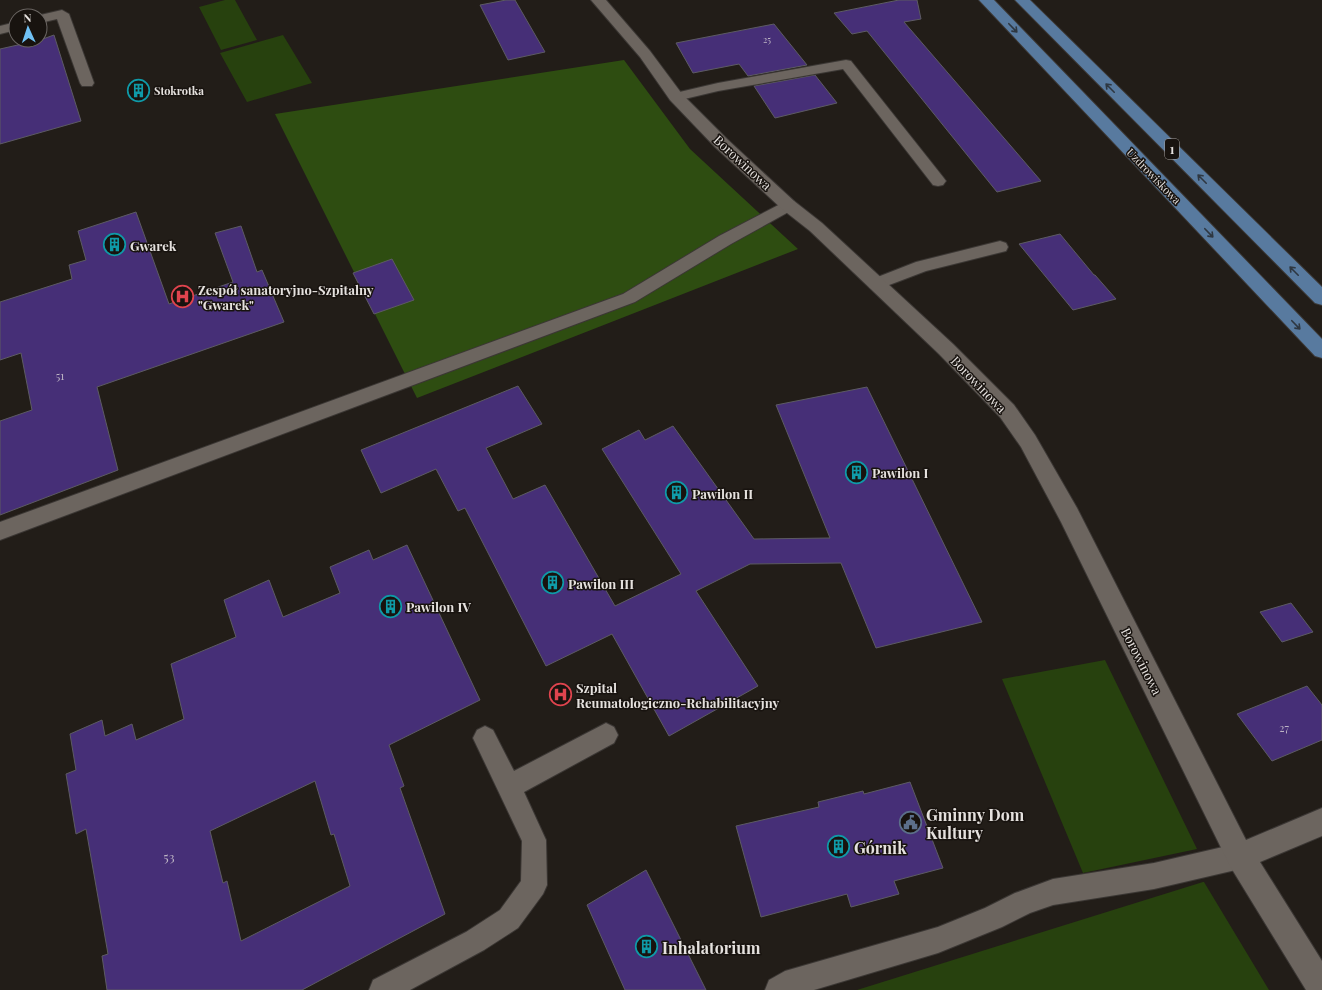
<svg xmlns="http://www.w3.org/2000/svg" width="1322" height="990" font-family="'Playfair Display',serif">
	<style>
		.green { fill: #27410e }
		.forest { fill: #2e4d11 }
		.building { fill: #462f77; stroke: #5d5b63; fill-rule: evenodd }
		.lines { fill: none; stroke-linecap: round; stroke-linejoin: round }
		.lane-casing { stroke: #3b3734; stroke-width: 2 }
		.street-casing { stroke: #3b3734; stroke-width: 2 }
		.primary-casing { stroke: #3b3734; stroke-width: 2 }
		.lane { fill: #6c655f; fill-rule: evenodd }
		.street { fill: #6c655f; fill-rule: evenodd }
		.primary { fill: #587a9f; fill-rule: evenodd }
		.oneway { stroke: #2e3741 }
		.labels { text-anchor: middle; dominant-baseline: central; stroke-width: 3; stroke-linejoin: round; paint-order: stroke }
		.far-number-label { font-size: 9px; fill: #bdb4c4 }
		.far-poi-label { font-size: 11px; font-weight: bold; fill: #e5e1de; stroke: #18130f; text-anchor: start }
		.far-street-label { font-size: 11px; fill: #e5e1de; stroke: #18130f }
		.number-label { font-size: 11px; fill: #bdb4c4 }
		.shield { fill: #18130f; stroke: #a8a3a0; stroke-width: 1 }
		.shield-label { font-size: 12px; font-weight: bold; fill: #e5e1de }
		.street-label { font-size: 13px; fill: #e5e1de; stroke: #18130f }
		.poi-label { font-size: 13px; font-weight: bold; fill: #e5e1de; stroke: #18130f; text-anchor: start }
		.near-number-label { font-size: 13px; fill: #bdb4c4 }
		.near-poi-label { font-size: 16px; font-weight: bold; fill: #e5e1de; stroke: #18130f; text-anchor: start }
	</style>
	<rect width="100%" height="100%" fill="#221d18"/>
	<!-- green -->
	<path class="green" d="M225,0H235L257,40L221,50L199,7Z
		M283,35L312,83L247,102L220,53Z
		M1105,660L1197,849L1083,873L1002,679Z
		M1204,882L1269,990H857L1203,882Z"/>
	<!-- forest -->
	<path class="forest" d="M624,60L690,149L798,249L417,398L275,114Z"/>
	<!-- building -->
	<path class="building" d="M506,0H515L545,52L508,60L480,5Z
		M899,0H917L921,19L904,22L1041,181L997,192L867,31L852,34L834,13Z
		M774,24L807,65L748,76L739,64L693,73L676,43Z
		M54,35L81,121L0,144V49L40,40Z
		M815,75L837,103L775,118L754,86Z
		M136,212L169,304L233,282L215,233L241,226L257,272L262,270L284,322L97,387L118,470L0,515V421L32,410L21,353L0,360V302L72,279L69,265L86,260L78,231Z
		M1060,234L1094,275H1095L1116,299L1073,310L1019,244Z
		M392,259L414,300L374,314L353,273Z
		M518,386L542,424L486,448L513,499L545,485L615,606L681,574L602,449L639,430L645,440L673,426L754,539L830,538L776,405L867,387L982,622L876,648L841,563L750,564L696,591L758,686L669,736L612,634L546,666L465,508L458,511L436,469L381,493L361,450Z
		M407,545L480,700L389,745L404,786L400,788L445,914L302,990H107L102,956L108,954L86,829L76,834L66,774L76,770L70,734L102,720L105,736L132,724L136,740L184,719L171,664L236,637L224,600L269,580L283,617L340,593L330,567L369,550L373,560ZM315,781L331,835L334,834L350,886L241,941L227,881L223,883L210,831Z
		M1291,603L1313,632L1282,642L1260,612Z
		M1307,686L1322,705V740L1272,761L1237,714Z
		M910,782L943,868L894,881L899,894L851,907L847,894L761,917L736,826L819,807L818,802L863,791L864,794Z
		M646,870L706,990H625L587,905Z"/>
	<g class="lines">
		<defs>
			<path id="lane" d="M62,10L69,14L94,83L92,86H82L80,83L57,19L40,23V16H36Z
				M16,22V30L0,34V26Z
				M846,60L851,61L943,177L946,181L943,185L938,186L933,185L843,69L718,91L676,101L671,100L669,97L671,94L718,83Z
				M788,200L794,201L796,205L794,209L731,244L635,302L0,540V522L623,294L719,236Z
				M1000,241L1006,243L1008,247L1006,251L926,271L876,290L870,288L868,284L870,280L916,262Z
				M606,723L614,727L618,735L614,743L524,792L546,840L547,885L543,894L518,928L484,950L410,990H369L373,980L466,932L500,910L521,881L522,841L473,738L477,730L485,726L493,730L514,771Z
				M1240,843L1249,847L1253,856L1249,865L1240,869L1154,889L1053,905L1030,913L1002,927L938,953L814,990H765L769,980L785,971L938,927L985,908L1015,893L1053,879L1154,863Z"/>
			<path id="street" d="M591,0H606L650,51L682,94L727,139L794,201L822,223L953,344L1014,405L1035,435L1077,508L1246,840L1322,808V836L1260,862L1322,961V990H1306L1230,866L1061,522L1021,447L1000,417L939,354L810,231L782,209L715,147L670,100L640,57Z"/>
			<path id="primary" d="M979,0H994L1322,339V358L1315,356Z
				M1015,0H1030L1322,287V305L1315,303Z"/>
		</defs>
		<!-- lane casing -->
		<use href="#lane" class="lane-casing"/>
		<!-- street casing -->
		<use href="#street" class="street-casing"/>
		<!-- primary casing -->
		<use href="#primary" class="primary-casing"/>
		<!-- lane -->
		<use href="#lane" class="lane"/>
		<!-- street -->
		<use href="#street" class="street"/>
		<!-- primary -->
		<use href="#primary" class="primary"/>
	</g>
	<!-- one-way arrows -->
	<defs><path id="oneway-shaft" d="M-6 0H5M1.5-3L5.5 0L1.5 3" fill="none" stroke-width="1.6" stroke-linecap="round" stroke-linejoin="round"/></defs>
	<g class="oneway">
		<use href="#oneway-shaft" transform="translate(1013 28) rotate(46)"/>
		<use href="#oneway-shaft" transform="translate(1110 88) rotate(-135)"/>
		<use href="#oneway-shaft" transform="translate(1202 179) rotate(-135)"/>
		<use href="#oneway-shaft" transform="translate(1209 233) rotate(46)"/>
		<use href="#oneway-shaft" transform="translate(1294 271) rotate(-135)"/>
		<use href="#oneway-shaft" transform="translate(1296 325) rotate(46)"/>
	</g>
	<!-- icons -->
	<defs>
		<symbol id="building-ring" viewBox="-11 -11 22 22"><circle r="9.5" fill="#18130f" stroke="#0f9aa8" stroke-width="1.5"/><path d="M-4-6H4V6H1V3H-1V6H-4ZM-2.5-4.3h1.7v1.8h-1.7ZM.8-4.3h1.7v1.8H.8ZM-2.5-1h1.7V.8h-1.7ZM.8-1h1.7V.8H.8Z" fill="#0f9aa8"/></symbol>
		<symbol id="hospital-ring" viewBox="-11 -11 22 22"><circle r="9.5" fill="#18130f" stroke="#e0444e" stroke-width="1.5"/><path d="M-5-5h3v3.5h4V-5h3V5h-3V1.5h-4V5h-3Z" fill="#e0444e"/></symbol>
		<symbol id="civic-ring" viewBox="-11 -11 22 22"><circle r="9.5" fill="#18130f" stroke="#5c6f8a" stroke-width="1.5"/><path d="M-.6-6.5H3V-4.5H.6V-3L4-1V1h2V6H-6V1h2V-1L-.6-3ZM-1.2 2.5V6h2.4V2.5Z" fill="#5c6f8a"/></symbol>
	</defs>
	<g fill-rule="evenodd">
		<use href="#building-ring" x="126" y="78" width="25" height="25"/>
		<use href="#building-ring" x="102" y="232" width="25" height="25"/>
		<use href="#hospital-ring" x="170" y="284" width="25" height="25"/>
		<use href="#building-ring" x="844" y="460" width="25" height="25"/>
		<use href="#building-ring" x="664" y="480" width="25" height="25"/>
		<use href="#building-ring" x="540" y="570" width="25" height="25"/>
		<use href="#building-ring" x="378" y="594" width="25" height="25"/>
		<use href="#hospital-ring" x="548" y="682" width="25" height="25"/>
		<use href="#civic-ring" x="898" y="810" width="25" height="25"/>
		<use href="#building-ring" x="826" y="834" width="25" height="25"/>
		<use href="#building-ring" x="634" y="934" width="25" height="25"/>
	</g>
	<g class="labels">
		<!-- far-number labels -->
		<g class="far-number-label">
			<text x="767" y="39">25</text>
		</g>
		<!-- far-poi labels -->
		<g class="far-poi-label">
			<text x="154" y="90">Stokrotka</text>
		</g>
		<!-- far-street labels -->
		<g class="far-street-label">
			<text transform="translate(1154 176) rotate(46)">Uzdrowiskowa</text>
		</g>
		<!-- number labels -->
		<g class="number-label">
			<text x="60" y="375">51</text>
			<text x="1284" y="727">27</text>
		</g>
		<!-- shield labels -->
		<rect class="shield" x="1165" y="139" width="14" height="20" rx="3"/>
		<g class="shield-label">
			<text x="1172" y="149">1</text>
		</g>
		<!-- street labels -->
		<g class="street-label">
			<text transform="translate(743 162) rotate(43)">Borowinowa</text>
			<text transform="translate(979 384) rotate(46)">Borowinowa</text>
			<text transform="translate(1142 661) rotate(63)">Borowinowa</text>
		</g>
		<!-- poi labels -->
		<g class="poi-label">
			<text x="130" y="245">Gwarek</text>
			<text x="198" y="289">Zespół sanatoryjno-Szpitalny<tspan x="198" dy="15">"Gwarek"</tspan></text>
			<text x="872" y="472">Pawilon I</text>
			<text x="692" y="493">Pawilon II</text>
			<text x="568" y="583">Pawilon III</text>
			<text x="406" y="606">Pawilon IV</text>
			<text x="576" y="687">Szpital<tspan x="576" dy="15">Reumatologiczno-Rehabilitacyjny</tspan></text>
		</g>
		<!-- near-number labels -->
		<g class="near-number-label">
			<text x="169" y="856">53</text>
		</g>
		<!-- near-poi labels -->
		<g class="near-poi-label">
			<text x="926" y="814">Gminny Dom<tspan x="926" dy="18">Kultury</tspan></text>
			<text x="854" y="847">Górnik</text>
			<text x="662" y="947">Inhalatorium</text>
		</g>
	</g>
	<!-- north arrow -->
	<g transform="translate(28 28) rotate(357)"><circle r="19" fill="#18130f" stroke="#6a6562"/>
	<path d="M0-3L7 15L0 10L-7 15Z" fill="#70c1f4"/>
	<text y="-6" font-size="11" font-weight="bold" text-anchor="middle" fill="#e5e1de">N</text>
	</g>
</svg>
